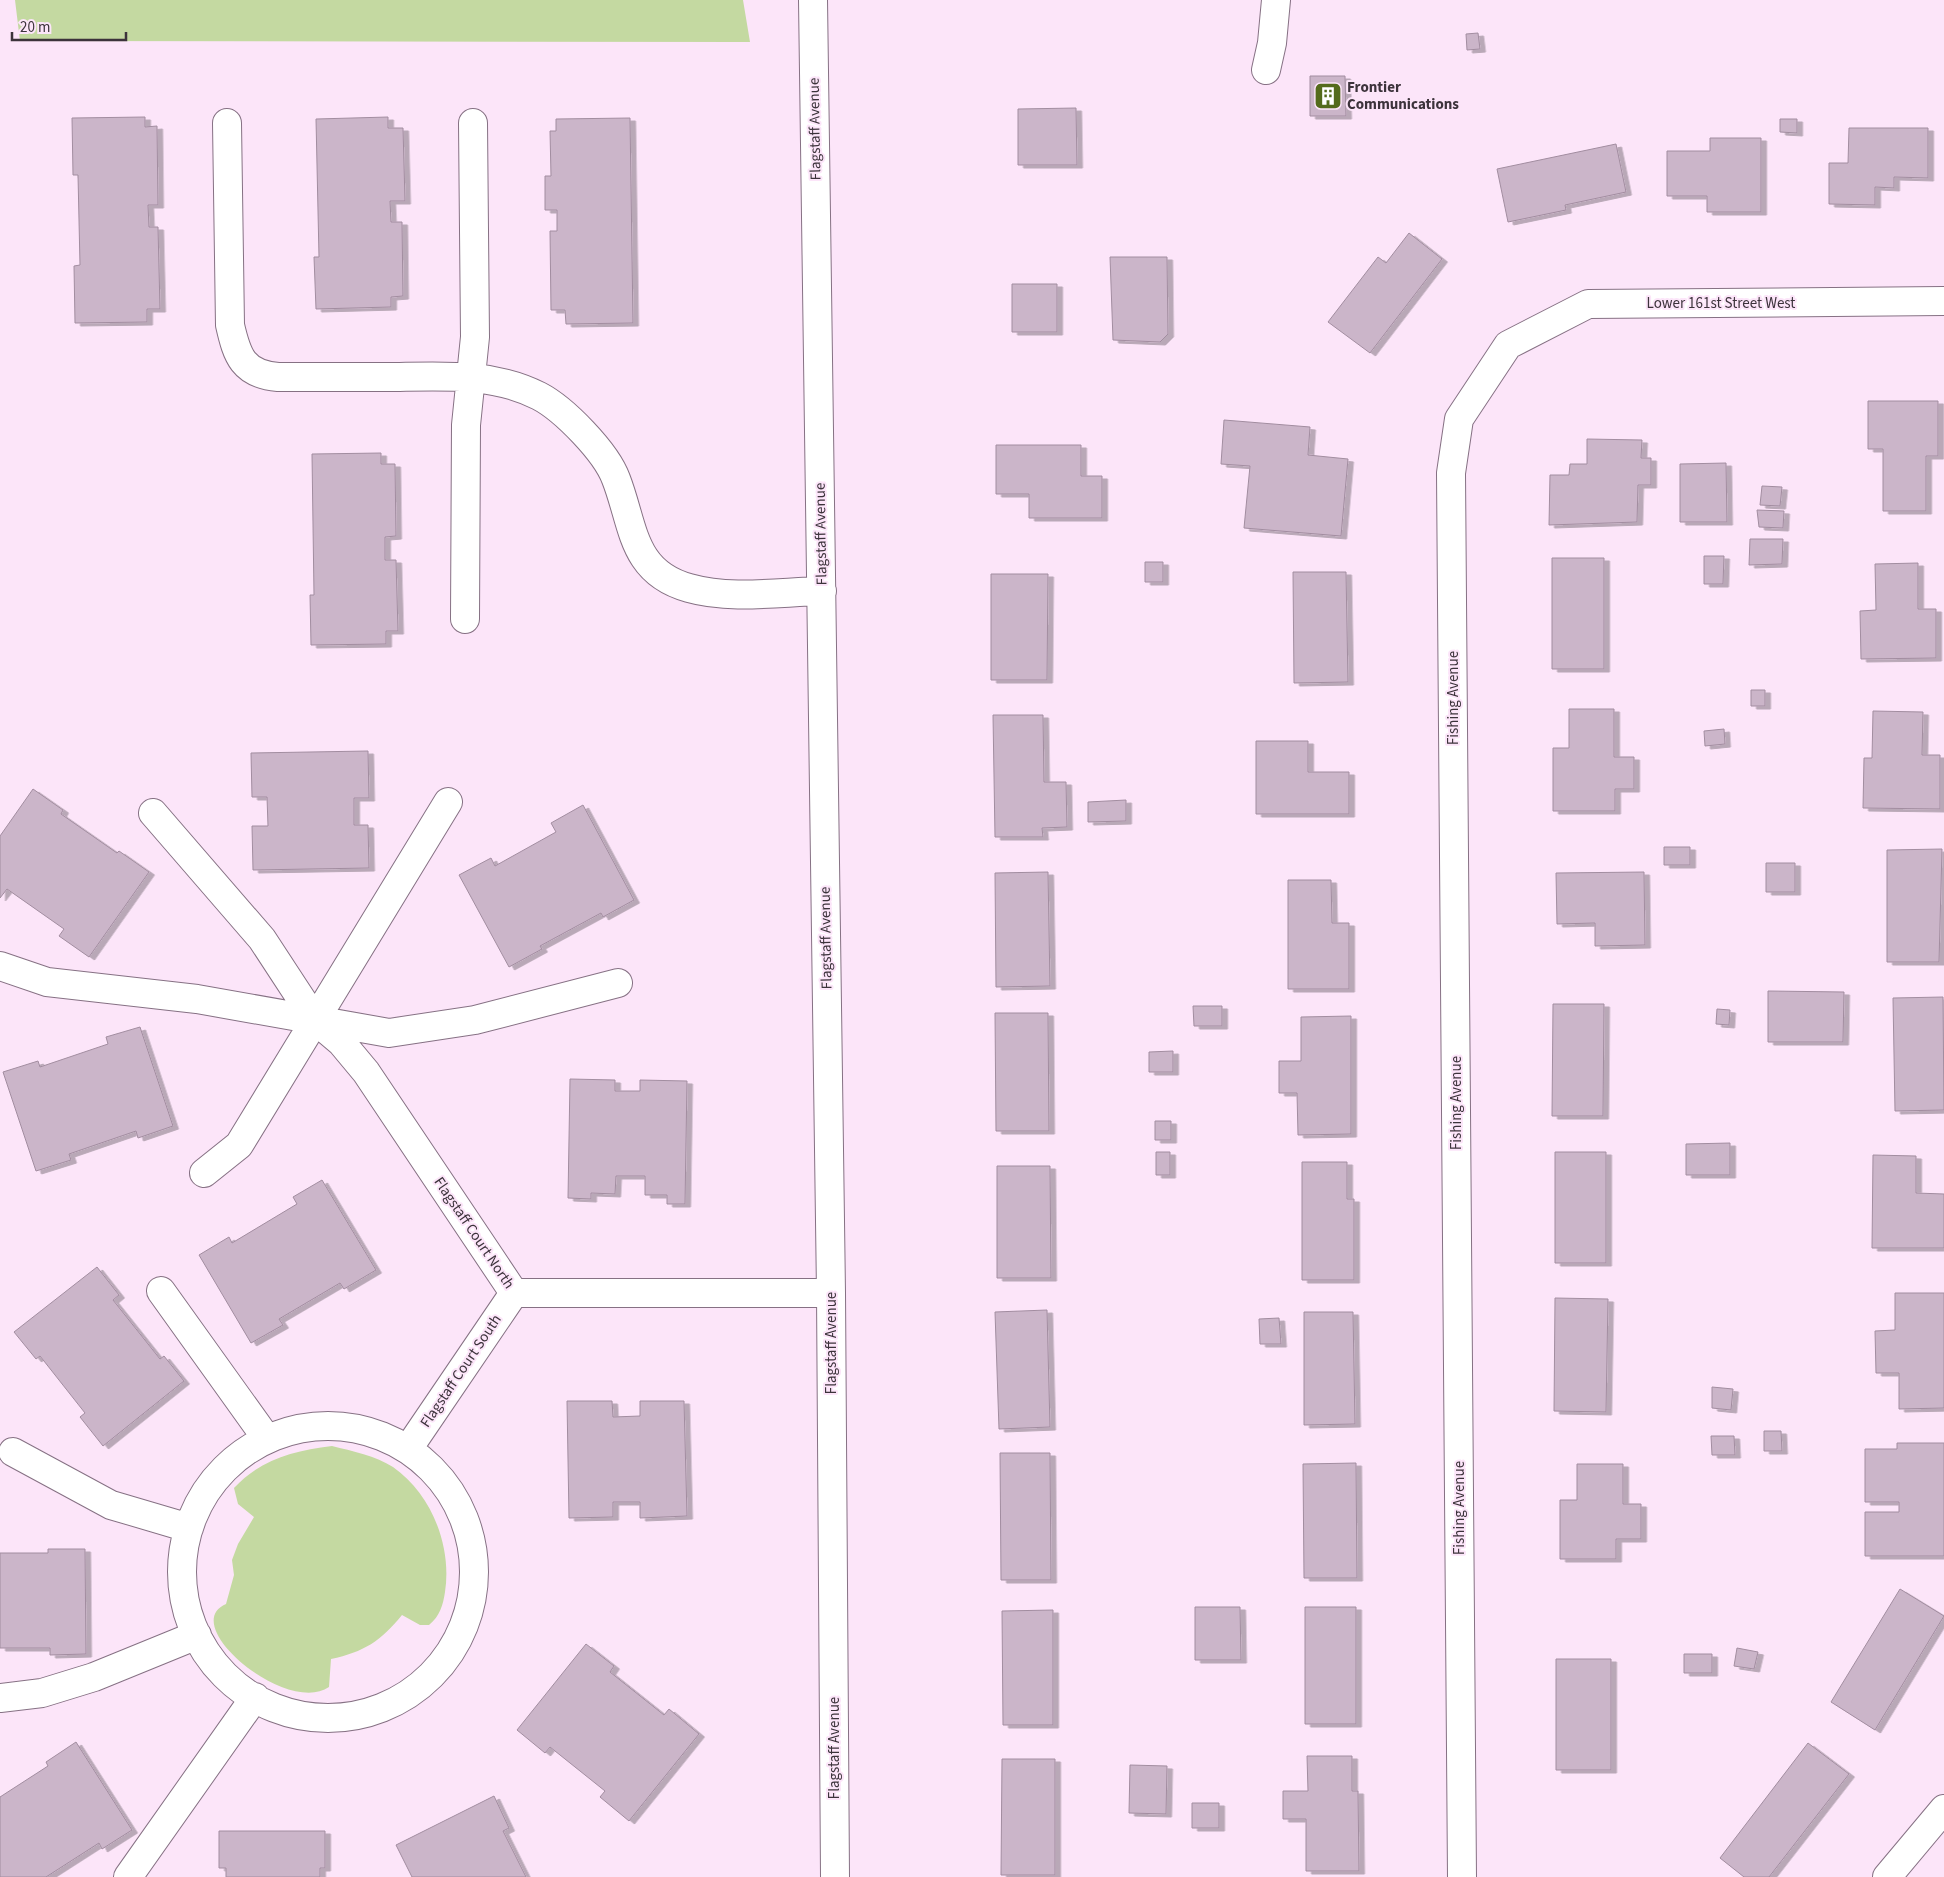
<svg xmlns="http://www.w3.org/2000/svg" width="1944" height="1877" font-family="'Source Sans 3',sans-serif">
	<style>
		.green { fill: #c4d9a1 }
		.building { fill: #cbb5c9; stroke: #a28da0; filter: url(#shadow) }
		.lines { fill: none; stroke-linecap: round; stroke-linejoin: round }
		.minor-casing { stroke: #867184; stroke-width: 30 }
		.minor { stroke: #fff; stroke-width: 28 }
		.labels { text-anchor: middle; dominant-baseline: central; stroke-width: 4; stroke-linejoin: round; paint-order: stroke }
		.poi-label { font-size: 15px; font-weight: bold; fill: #3c333b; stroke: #fce5f9; text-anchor: start }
		.street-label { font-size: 15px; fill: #3c333b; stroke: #fce5f9 }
	</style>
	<defs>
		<filter id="shadow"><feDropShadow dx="5.5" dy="3" stdDeviation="0" flood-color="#0004"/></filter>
	</defs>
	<rect width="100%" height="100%" fill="#fce5f9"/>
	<!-- green -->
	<path class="green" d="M15,0H743L750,42L20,41Z
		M332,1446C352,1451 376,1456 393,1467C432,1494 452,1547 445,1592C443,1605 440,1616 429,1625H420L402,1615C381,1641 364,1652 331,1659L329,1687C287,1716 177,1625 226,1604L234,1575L232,1560L238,1544L254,1517L238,1504L234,1488C261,1459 293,1451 332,1446Z"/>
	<!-- building -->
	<path class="building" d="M1478,33L1480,49L1467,50L1466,34Z
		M1310,76H1345L1346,116H1310Z
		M1076,108L1077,165H1018V109Z
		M145,117V127L157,126L158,205H148L149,227H158L160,309H147V322L75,323L74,266L80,265L78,175H73L72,118Z
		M388,117V128H403L405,201H390L391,222H402L403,296L391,297V307L316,309L314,257H319L316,119Z
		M630,118L633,323L566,324L565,310H551L550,231H557V210H545V176H551L550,131H556V119Z
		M1780,119H1797V133L1780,132Z
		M1849,128H1928V178L1894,177V188L1875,187V205L1829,204V163H1848Z
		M1710,138H1761V212H1707V196H1667V151H1710Z
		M1616,144L1626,192L1565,205L1566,210L1508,222L1497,169Z
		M1409,233L1442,259L1370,353L1328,322L1378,257L1386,263Z
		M1110,257H1167L1168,334L1160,342L1113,340Z
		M1012,284H1057V332H1012Z
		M1868,401H1938V456H1926V511H1883V449H1868Z
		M1224,420L1310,427L1308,455L1348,459L1341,536L1244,528L1250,466L1221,464Z
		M1587,439L1642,440L1641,458H1651V485H1638L1637,522L1549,525L1550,475H1569L1570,464H1587Z
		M996,445H1081V476H1102V518H1029V494H996Z
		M381,453V464H395L396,536L385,537V560H396L398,631H386V644L311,645L310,595H314L312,454Z
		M1726,463L1727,522H1680V464Z
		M1762,486L1782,487L1780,506L1760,505Z
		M1757,510L1784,511L1783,528L1759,527Z
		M1750,539H1783L1782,564L1749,565Z
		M1704,556H1724L1723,584H1704Z
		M1552,558H1604V669H1552Z
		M1145,562H1163V582H1145Z
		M1918,563V609H1936V658L1861,659L1860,611L1876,610L1875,564Z
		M1293,572H1346L1348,682L1294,683Z
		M991,574H1048L1047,680H991Z
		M1751,690H1765V706H1751Z
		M1569,709H1614V757H1634V789H1615V811H1553V748H1569Z
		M1873,711L1923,712L1922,755H1940V809L1863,808L1864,758H1872Z
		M993,715H1043L1044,782H1066L1067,827L1042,828L1043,837H995Z
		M1724,729L1725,744L1705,746L1704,731Z
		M1256,741H1308V772H1349V814H1256Z
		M368,751L369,798H354V825H368L369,868L253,870L252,826H268L267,797H252L251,753Z
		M33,789L63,810L61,814L117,853L119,851L149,872L89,957L59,936L64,929L7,889L0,898V836Z
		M1126,800V821L1088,822V802Z
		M583,805L634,900L603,917L601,913L540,946L542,949L509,967L459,875L491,858L495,866L556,832L551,823Z
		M1664,847H1690V865H1664Z
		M1942,849L1939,962H1887V850Z
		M1766,863H1795V892H1766Z
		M1048,872L1050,986L996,987L995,873Z
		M1644,872L1645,945L1595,946V923L1557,924L1556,873Z
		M1288,880H1331L1332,923H1349V989H1288Z
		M1768,991L1844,992L1843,1042H1768Z
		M1943,997L1944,1110L1895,1111L1893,998Z
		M1553,1004H1604L1603,1116H1552Z
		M1193,1006H1222V1026H1194Z
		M1717,1009L1730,1010L1729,1025L1716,1024Z
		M995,1013H1048L1049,1131H996Z
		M1351,1016V1134L1298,1135L1297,1093H1279V1061H1301V1017Z
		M140,1027L173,1126L138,1138L136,1131L69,1154L71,1160L36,1171L3,1072L38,1061L40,1067L108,1044L106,1037Z
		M1173,1051V1072H1149V1052Z
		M570,1079L615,1080V1091H640V1080L687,1081L685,1204H667V1195H645V1176H616L615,1194L591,1193V1199L568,1198Z
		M1155,1121H1171V1140H1155Z
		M1730,1143V1175H1686V1144Z
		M1156,1152H1170V1175H1156Z
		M1555,1152H1606V1263H1555Z
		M1873,1155L1916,1156V1193L1944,1194V1248H1872Z
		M1302,1162H1347V1199H1354V1280H1302Z
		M997,1166H1050L1051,1278H997Z
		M322,1180L376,1270L344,1289L340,1283L279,1319L283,1325L251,1343L199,1255L229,1237L232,1243L297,1204L293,1197Z
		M97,1267L119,1295L113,1300L160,1359L164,1356L184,1381L103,1446L80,1417L85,1413L40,1356L36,1359L14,1332Z
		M1895,1293H1944V1408L1899,1409V1373H1876L1875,1331L1895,1330Z
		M1555,1298L1608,1299L1606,1412L1554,1411Z
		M1047,1310L1050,1427L999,1429L995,1312Z
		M1304,1312H1353L1355,1424L1304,1425Z
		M1279,1318L1281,1344H1260L1259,1319Z
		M1712,1387L1733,1389L1731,1410L1712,1408Z
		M567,1401H612L613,1417L640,1416V1401H684L687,1516L640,1518V1502H613V1517L569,1518Z
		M1764,1431H1781L1782,1451H1764Z
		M1711,1436H1734L1735,1455H1712Z
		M1897,1443H1944V1556H1865V1512H1899V1502H1865V1449H1897Z
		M1000,1453H1050L1051,1580H1001Z
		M1356,1463L1357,1578H1304L1303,1464Z
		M1577,1464H1623V1504H1641V1539H1616V1559H1560V1500H1577Z
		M48,1549H85L86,1654L50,1655V1648H0V1553H48Z
		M1900,1589L1944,1616L1875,1730L1831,1702Z
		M1195,1607H1240L1241,1660H1195Z
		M1305,1607H1356V1724H1305Z
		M1053,1610V1725H1003L1002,1611Z
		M586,1644L614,1666L610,1672L664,1715L669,1709L699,1734L629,1821L600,1797L605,1791L550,1747L545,1753L517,1730Z
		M1737,1648L1758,1652L1754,1669L1734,1666Z
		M1684,1654H1712V1673H1684Z
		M1556,1659H1611V1770H1556Z
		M76,1742L132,1830L102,1849L99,1843L46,1877H0V1797L48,1766L46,1762Z
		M1808,1743L1849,1774L1769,1877H1744L1720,1858Z
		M1307,1756H1352V1791H1358L1359,1871H1306V1819H1283V1791H1308Z
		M1002,1759H1055V1875H1001Z
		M1130,1765L1167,1766L1166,1814L1129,1813Z
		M494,1796L509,1828L503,1831L526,1877H412L396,1845Z
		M1192,1803H1219V1828H1192Z
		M219,1831H325V1868H320V1877H226V1868H219Z"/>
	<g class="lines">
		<defs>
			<path id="minor" d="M813,0L831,1293L835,1877
				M1266,70L1272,43L1276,0
				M227,123L230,325C237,356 243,374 278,377C317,377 356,377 395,377C445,376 494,373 539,396C564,409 606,452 616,479C634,525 631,572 689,588C731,600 779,592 822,591
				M465,619L466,425L475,337L473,123
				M153,813L262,939L315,1020L341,1042L366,1072L514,1293H831
				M0,966L47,982L197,999L389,1033L475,1020L618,983
				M204,1173L239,1145L448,802
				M161,1291L267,1439
				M182 1572a146 146 0 1 1 292 0a146 146 0 1 1-292 0Z
				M408,1449L514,1293
				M13,1452L111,1505L189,1528
				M0,1698L42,1693L94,1677L197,1635
				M128,1877L255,1697
				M1462,1877L1451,473L1459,419L1508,345L1588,304L1944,301
				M1887,1877L1944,1809"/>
		</defs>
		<!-- minor casing -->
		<use href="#minor" class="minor-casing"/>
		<!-- minor -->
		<use href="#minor" class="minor"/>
	</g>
	<!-- icons -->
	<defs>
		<symbol id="building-square" viewBox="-11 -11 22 22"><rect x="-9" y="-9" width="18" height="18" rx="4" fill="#546b1c" stroke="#fce5f9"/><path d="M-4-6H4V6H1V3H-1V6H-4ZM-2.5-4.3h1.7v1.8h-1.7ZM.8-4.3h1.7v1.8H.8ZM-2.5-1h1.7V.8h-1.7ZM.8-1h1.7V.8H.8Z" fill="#fff"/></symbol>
	</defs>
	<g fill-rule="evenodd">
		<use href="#building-square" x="1312" y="80" width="32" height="32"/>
	</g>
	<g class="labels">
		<!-- poi labels -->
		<g class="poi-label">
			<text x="1347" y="87">Frontier<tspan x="1347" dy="17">Communications</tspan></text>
		</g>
		<!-- street labels -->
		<g class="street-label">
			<text transform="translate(815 129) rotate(-91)">Flagstaff Avenue</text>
			<text x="1721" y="303">Lower 161st Street West</text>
			<text transform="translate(821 534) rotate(-91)">Flagstaff Avenue</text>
			<text transform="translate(1453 698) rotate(-90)">Fishing Avenue</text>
			<text transform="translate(826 938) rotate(-91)">Flagstaff Avenue</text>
			<text transform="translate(1456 1103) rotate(-90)">Fishing Avenue</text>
			<text transform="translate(474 1233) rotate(56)">Flagstaff Court North</text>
			<text transform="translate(831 1343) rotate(-90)">Flagstaff Avenue</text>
			<text transform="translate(461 1371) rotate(-56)">Flagstaff Court South</text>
			<text transform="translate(1459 1508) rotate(-90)">Fishing Avenue</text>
			<text transform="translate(834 1748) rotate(-90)">Flagstaff Avenue</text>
		</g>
	</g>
	<!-- scale -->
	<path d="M12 32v8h114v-8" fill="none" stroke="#3c333b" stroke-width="2.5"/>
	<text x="20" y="32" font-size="15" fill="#3c333b" stroke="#fce5f9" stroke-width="4" paint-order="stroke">20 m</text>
</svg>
